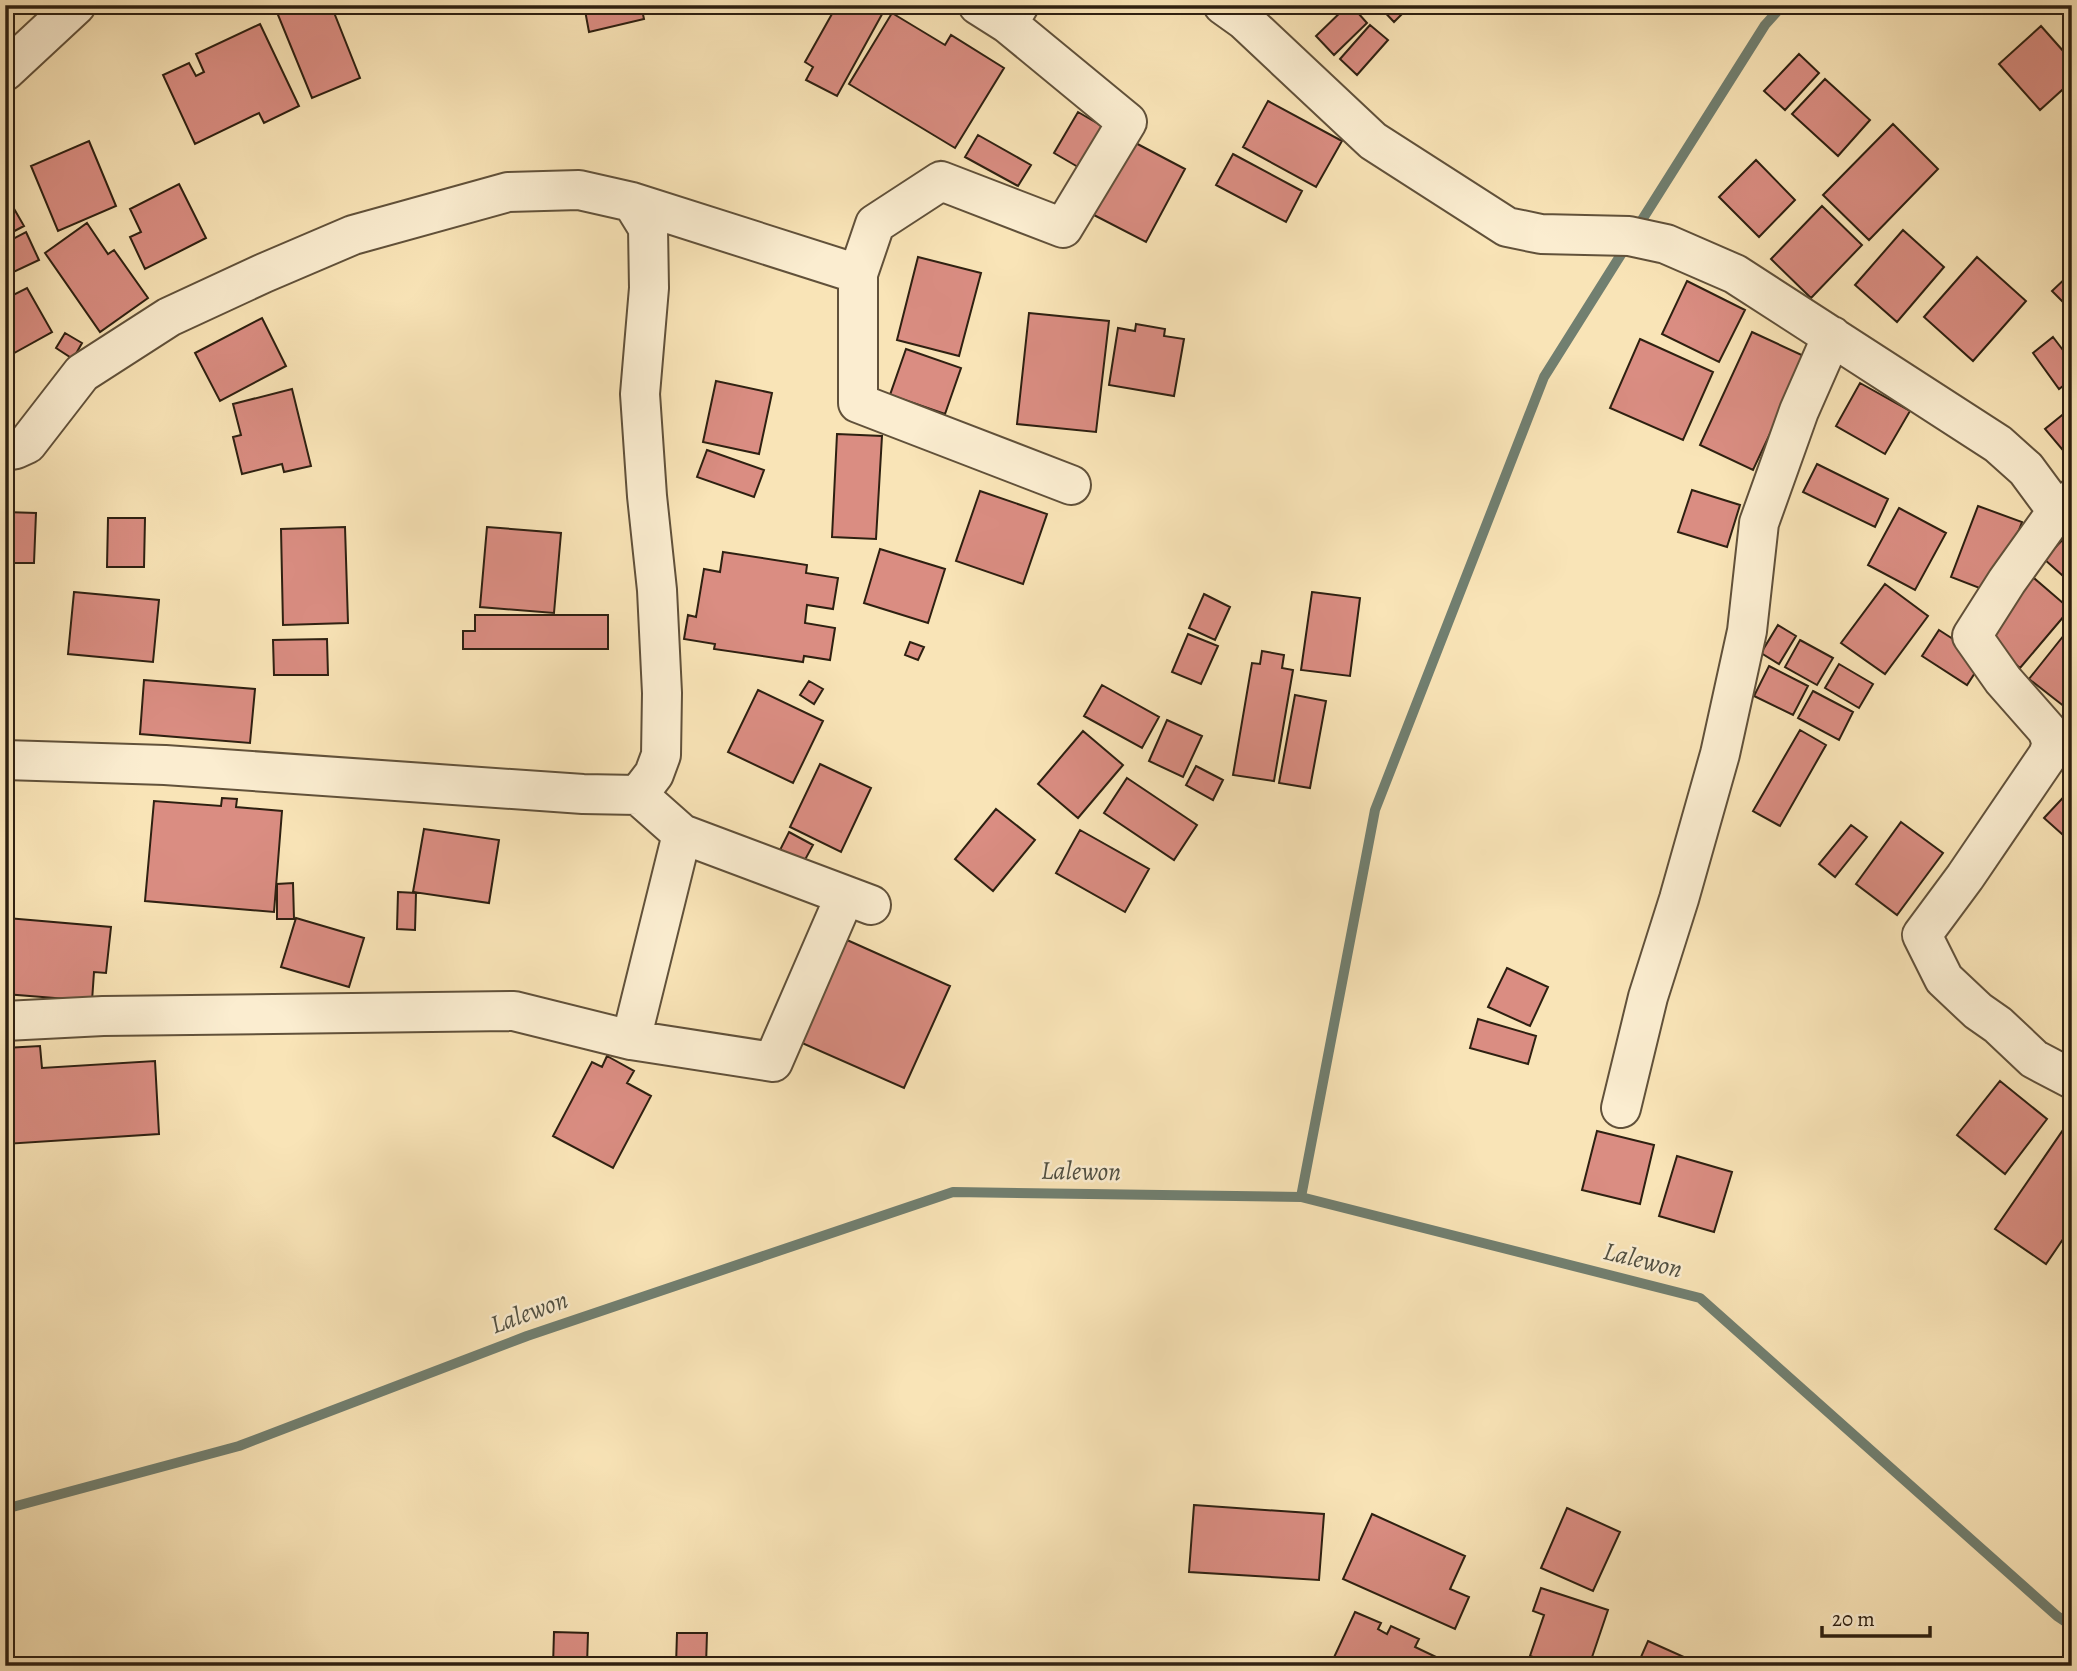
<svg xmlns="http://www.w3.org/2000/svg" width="2077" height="1671" font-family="Alegreya,serif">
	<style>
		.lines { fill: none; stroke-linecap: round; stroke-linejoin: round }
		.stream { stroke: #717f70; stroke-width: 10 }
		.building { fill: #da8d82; stroke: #2e2011; stroke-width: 2 }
		.minor-casing { stroke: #61513a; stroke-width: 42 }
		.minor { stroke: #fbedd0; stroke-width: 38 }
		.labels { text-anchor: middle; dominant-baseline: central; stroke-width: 5; stroke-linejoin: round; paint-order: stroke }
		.water-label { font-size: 26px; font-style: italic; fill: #504f41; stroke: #fbedd0 }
	</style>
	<rect width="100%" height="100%" fill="#f9e4b7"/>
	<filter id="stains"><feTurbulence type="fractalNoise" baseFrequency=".00286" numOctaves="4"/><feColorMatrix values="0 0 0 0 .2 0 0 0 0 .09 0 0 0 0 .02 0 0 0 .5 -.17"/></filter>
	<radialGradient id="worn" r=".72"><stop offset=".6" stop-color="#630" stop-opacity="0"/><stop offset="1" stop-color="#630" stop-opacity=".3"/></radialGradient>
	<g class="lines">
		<!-- stream -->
		<path class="stream" d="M1635,231L1765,25L1783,5
			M1301,1197L1375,810L1544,377L1627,245
			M5,1509L239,1446L527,1336L953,1192L1301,1197L1700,1298L2057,1616L2072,1626"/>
	</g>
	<!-- building -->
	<path class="building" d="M287,5H331L360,78L312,98L276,10Z
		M584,5H641L644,19L589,32Z
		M837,5H883L886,7L837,96L806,80L813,67L805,62Z
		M1348,5H1351L1367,23L1334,55L1316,36Z
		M1378,5H1411L1394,22Z
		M892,13L945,45L951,35L1004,68L955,148L849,84Z
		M260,24L299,106L264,123L259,113L195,144L163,75L189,63L196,76L204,72L196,54Z
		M1370,25L1388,40L1357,75L1340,59Z
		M2041,26L2072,61V81L2040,110L1999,64Z
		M1799,54L1819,73L1785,110L1764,91Z
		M1825,79L1870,120L1838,156L1792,114Z
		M1268,101L1342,141L1316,187L1243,147Z
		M1078,112L1114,133L1090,174L1054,153Z
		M1893,124L1938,169L1869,240L1823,195Z
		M978,135L1031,165L1018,186L965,157Z
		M1128,139L1185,169L1146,242L1090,213Z
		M89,141L116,206L58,231L31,166Z
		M1233,154L1302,191L1286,222L1216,185Z
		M1756,160L1795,200L1759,237L1719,197Z
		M179,184L206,238L145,269L130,237L141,232L130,209Z
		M5,193L24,226L5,236Z
		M1822,206L1862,245L1811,298L1771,259Z
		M87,223L108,254L114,250L148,298L100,332L45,253Z
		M1903,230L1944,267L1897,322L1855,285Z
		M26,232L39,260L5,276V243Z
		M918,257L981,273L959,356L897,340Z
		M1977,257L2026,301L1973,361L1924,317Z
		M2072,272V311L2052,291Z
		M1687,281L1745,310L1719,362L1662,334Z
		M27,288L52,332L7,357L5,354V299Z
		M1029,313L1109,321L1096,432L1017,424Z
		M262,318L286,366L220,401L195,353Z
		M1136,324L1165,329L1164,336L1184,339L1174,396L1109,385L1118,328L1135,331Z
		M1752,332L1806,357L1753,470L1700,445Z
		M65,333L82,343L73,359L56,348Z
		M2053,337L2072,362V379L2059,389L2033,353Z
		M1640,339L1713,372L1683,440L1610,408Z
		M906,349L961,368L945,414L890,395Z
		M716,381L772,393L759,454L703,442Z
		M1860,383L1910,411L1885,454L1836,426Z
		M292,389L311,466L284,472L282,464L242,474L233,437L241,435L233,404Z
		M2072,407V461L2045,429Z
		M837,434L882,436L876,539L832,537Z
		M707,450L764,470L754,497L697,477Z
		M1817,464L1888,499L1875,527L1803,492Z
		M1692,490L1740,505L1727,547L1678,532Z
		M980,491L1047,514L1023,584L956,561Z
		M1978,506L2022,522L1995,594L1951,577Z
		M1899,508L1946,533L1915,590L1868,565Z
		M5,512L36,513L34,563H5Z
		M108,518H145L144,567H107Z
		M345,527L348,623L283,625L281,529Z
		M487,527L561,533L554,613L480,607Z
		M2072,530V584L2044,559Z
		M880,549L945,569L928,623L864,603Z
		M723,552L807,565L806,573L838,578L833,609L807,605L805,623L835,628L830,660L804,656L803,662L714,649L715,644L684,639L688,615L696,617L704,569L720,572Z
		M2028,573L2070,609L2020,668L1978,632Z
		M1885,584L1928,616L1885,674L1841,643Z
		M74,592L159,600L153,662L68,654Z
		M1312,592L1360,598L1350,676L1301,670Z
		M1204,594L1230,607L1215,640L1189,628Z
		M475,615H608V649H463V631H475Z
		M1778,625L1796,636L1779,664L1761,653Z
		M2072,625V709L2070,711L2029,679Z
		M1939,630L1984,659L1967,685L1922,656Z
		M1188,634L1218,646L1201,684L1172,672Z
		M327,639L328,675H274L273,640Z
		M1800,640L1833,658L1817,685L1785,667Z
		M910,642L924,647L918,660L905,655Z
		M1262,651L1284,655L1282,668L1293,670L1274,781L1233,775L1252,663L1260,664Z
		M1839,664L1873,684L1859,708L1825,688Z
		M1769,666L1808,686L1793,715L1754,696Z
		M144,680L255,689L250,743L140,734Z
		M809,681L823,689L814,704L800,695Z
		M1102,685L1159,717L1142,748L1084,716Z
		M758,690L823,721L793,783L728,752Z
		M1813,691L1853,712L1839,740L1798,718Z
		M1295,695L1326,701L1310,788L1279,783Z
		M1167,720L1202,736L1183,777L1149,761Z
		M1800,730L1826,745L1780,826L1753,811Z
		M1083,731L1123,765L1078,818L1038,784Z
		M820,764L871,788L841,852L790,827Z
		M1196,766L1223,780L1213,800L1186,785Z
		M1127,778L1197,825L1174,860L1104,813Z
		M2072,788V843L2044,818Z
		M222,798L237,799L236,807L282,811L274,912L145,901L154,801L221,806Z
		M996,809L1035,840L993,891L955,859Z
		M1901,822L1943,853L1897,915L1856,884Z
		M1851,825L1867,837L1835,877L1819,864Z
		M424,829L499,840L489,903L413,892Z
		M1080,830L1149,869L1125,912L1056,873Z
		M789,832L813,845L800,869L777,856Z
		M293,883L294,919H277V884Z
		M398,892L416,893L415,930L397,929Z
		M7,918L111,927L106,973L94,972L92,1001L5,994Z
		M296,918L364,938L349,987L281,967Z
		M847,940L950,986L904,1088L802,1043Z
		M1507,968L1548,987L1530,1026L1488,1007Z
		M1478,1019L1536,1036L1528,1064L1470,1048Z
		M40,1046L42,1068L155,1061L159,1134L5,1144V1048Z
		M607,1056L634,1071L627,1083L651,1096L613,1168L553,1136L592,1062L602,1067Z
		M2000,1081L2047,1119L2005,1174L1957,1135Z
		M2063,1130L2072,1136V1226L2046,1264L1995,1229Z
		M1597,1131L1654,1145L1640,1204L1582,1190Z
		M1677,1156L1732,1172L1714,1232L1659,1216Z
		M1194,1505L1324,1514L1319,1580L1189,1572Z
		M1567,1508L1620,1532L1593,1591L1541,1568Z
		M1372,1514L1465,1556L1450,1589L1469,1597L1455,1629L1343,1579Z
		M1541,1588L1608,1610L1589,1666H1559L1530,1656L1544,1615L1533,1611Z
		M1355,1612L1381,1623L1378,1629L1387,1634L1391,1626L1419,1639L1415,1647L1455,1666H1330Z
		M554,1632L588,1633L587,1666H553Z
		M677,1633H707L706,1666H676Z
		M1648,1641L1702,1665L1701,1666H1637Z"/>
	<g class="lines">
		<defs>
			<path id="minor" d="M978,5L1008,24L1019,5
				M1223,5L1244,20L1373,141L1507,227L1541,234L1629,236L1666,244L1735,274L1998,444L2026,469L2057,511
				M5,71L76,5
				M858,274L875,224L941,181L1063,228L1127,122L1008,24
				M5,451L16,449L27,444L82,373L169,317L264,273L353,235L508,192L579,190L632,202L858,274V403L1071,485
				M2072,499L2057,511L2007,581L1972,636L2003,680L2047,730L2052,743L2048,755L1965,877L1922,935L1944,979L1978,1011L1998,1025L2034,1059L2072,1079
				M5,760L165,765L583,794L638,795L654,774L661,755L662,693L657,590L647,496L640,394L649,288L648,228L632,202
				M638,795L682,834L871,905
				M5,1021L103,1016L514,1011L631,1040L773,1062L845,896
				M631,1040L682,834
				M1621,1108L1648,997L1679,899L1720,754L1747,631L1759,523L1799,411L1832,336"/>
		</defs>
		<!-- minor casing -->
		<use href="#minor" class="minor-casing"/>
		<!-- minor -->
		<use href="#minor" class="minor"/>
	</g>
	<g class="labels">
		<!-- water labels -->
		<g class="water-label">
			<text transform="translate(1081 1171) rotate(1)">Lalewon</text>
			<text transform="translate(1643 1260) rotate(14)">Lalewon</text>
			<text transform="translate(529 1312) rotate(-20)">Lalewon</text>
		</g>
	</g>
	<!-- margin -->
	<rect width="2077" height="1671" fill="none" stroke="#f9e4b7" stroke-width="28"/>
	<rect x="7" y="7" width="2063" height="1657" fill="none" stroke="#2e2011" stroke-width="3.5"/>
	<rect x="14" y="14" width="2049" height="1643" fill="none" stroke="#2e2011" stroke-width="2"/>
	<!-- scale -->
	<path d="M1822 1626v10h108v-10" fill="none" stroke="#2e2011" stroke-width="3.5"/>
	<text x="1832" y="1626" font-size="21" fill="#2e2011" stroke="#fbedd0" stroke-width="5" paint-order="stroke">20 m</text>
	<rect width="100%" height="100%" filter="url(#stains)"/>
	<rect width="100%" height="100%" fill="url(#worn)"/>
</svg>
